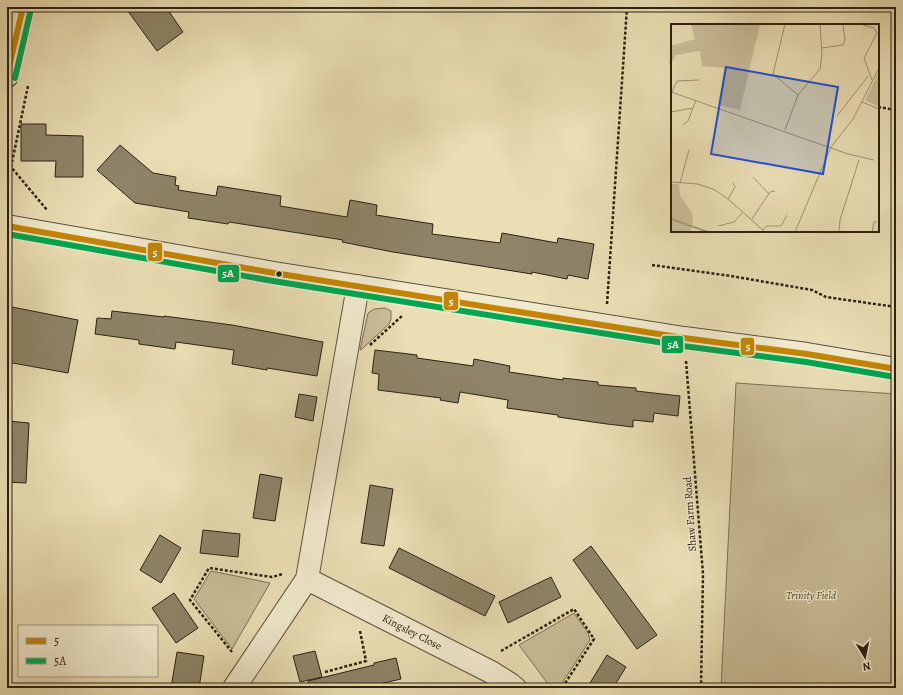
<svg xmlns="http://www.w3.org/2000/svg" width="903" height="695" font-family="Alegreya,serif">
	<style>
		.green { fill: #cabe99; stroke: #7a7057 }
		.building { fill: #8e8468; stroke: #2b2215 }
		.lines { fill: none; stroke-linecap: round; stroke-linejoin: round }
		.minor-casing { stroke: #5b513d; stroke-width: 24 }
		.major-casing { stroke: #2b2215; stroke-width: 24 }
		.path { stroke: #2b2215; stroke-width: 2.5; stroke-dasharray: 3 2; stroke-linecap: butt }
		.minor { stroke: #f1eace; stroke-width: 22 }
		.major { stroke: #eadeb4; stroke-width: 22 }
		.bus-1-casing { stroke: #f1eace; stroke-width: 9 }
		.bus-2-casing { stroke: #f1eace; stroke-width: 9 }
		.bus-1 { stroke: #c48505; stroke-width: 6 }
		.bus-2 { stroke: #00a651; stroke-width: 6 }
		.bus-dot { fill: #2b2215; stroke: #f1eace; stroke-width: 1.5 }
		.labels { text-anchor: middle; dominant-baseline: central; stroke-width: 3; stroke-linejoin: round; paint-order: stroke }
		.street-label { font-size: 11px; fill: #2b2215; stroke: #f1eace }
		.park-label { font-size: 11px; font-style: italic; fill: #534936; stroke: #f1eace }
		.inset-river { fill: none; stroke: #a99e7e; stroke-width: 2 }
		.inset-road { fill: none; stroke: #9e9374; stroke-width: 1 }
		.view { fill: #1d4ed8; fill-opacity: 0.15; stroke: #1d4ed8; stroke-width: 2 }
		.inset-edge { fill: none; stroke: #2b2215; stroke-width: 2 }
		.line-badge { stroke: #f1eace; stroke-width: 1.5 }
		.badge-label { font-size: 11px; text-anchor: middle; font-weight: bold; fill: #fff }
	</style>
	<rect width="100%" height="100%" fill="#eadeb4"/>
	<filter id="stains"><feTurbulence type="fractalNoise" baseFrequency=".005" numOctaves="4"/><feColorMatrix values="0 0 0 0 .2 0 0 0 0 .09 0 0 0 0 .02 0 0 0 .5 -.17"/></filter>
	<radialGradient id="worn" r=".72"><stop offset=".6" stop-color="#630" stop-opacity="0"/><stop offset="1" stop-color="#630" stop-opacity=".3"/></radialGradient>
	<!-- green -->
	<path class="green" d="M385,308L391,311V319L389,324L362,349L360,350L368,313L374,309Z
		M736,383L896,394V688H721Z
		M211,571L270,583L232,649L194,599Z
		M574,613L588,633L590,640L559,688H551L519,645Z"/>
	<!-- building -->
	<path class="building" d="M125,7H166L183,32L157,51Z
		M21,124H46V135L83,136V177H55L56,161H21Z
		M120,145L153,173L176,177L175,185L179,186L178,190L216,196L218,186L281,196L280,206L347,217L350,200L377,205L376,215L433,224L432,234L500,243L502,233L557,243L558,238L594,244L588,279L568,275L567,279L532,272V274L393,252L342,242L343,240L229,222L228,224L188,218L189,212L135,203L97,170Z
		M7,306L78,320L68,373L7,362Z
		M112,311L164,317V316L232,325L323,342L317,376L267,368V370L232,364L234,350L176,342L175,349L139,344V340L95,334L97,318L111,319Z
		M375,350L417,355V358L473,366L474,359L510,366L509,372L563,380V378L598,382V385L636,388V391L680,396L678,416L654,413L653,422L633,420V427L607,424L558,417V415L507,408L508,400L460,392L458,403L440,400L441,398L378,390L379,374L372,373Z
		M299,394L317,397L313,421L295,417Z
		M8,421L29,423L26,483L7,482Z
		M260,474L282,478L275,521L253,518Z
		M370,485L393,489L384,546L361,543Z
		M203,530L240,534L238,557L200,553Z
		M160,535L181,548L161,583L140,570Z
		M591,546L657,635L637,649L573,560Z
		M399,548L495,596L485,616L389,568Z
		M551,577L561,597L508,623L499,602Z
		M174,593L198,628L176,643L152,608Z
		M315,651L322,677L300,682L293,656Z
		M177,652L204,656L199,688H171Z
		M607,655L626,667L613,688H587Z
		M396,658L401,679L375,685V688H309L308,681L374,665V663Z"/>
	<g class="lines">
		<defs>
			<path id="minor" d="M7,226L274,273L684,338L807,354L896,369
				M307,579L491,672L510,684L515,688
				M234,688L307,579L358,286"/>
			<path id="major" d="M7,76L23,7"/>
		</defs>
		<!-- minor casing -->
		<use href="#minor" class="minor-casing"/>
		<!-- major casing -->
		<use href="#major" class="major-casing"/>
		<!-- path -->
		<path class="path" d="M670,62L672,63
			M28,86L11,167L47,210
			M878,107L896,110
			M652,265L731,276L812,290L826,297L896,307
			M607,304L627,7
			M370,345L403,315
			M686,361L703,574L701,688
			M501,651L574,609L594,639L562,688
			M232,652L190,600L209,568L272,577L283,574
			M325,672L366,661L360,631"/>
		<!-- minor -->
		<use href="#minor" class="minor"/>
		<!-- major -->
		<use href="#major" class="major"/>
		<defs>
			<path id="bus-1" d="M7,76L23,7
				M7,226L274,273L684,338L807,354L896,369"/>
			<path id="bus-2" d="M15,78L31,9
				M7,234L273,281L683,346L806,362L895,377"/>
		</defs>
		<!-- bus-1 casing -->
		<use href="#bus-1" class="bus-1-casing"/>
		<!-- bus-2 casing -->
		<use href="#bus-2" class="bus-2-casing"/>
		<!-- bus-1 -->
		<use href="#bus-1" class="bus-1"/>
		<!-- bus-2 -->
		<use href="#bus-2" class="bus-2"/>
	</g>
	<!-- markers -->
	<circle class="bus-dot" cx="279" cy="274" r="3.5"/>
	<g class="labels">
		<!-- street labels -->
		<g class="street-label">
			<text transform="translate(690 514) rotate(-94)">Shaw Farm Road</text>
			<text transform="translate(412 632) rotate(27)">Kingsley Close</text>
		</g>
		<!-- park labels -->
		<g class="park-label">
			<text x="811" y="595">Trinity Field</text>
		</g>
	</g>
	<!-- overview -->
	<g transform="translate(671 24)">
		<rect width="208" height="208" fill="#eadeb4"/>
		<path d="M20,0H89L69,86L47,81L53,44L31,42L29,27L5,31L0,39V22L24,15ZM208,48V83L194,76ZM0,160H8L9,171L21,189L22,199L19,208H0Z" fill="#cabe99"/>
		<path class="inset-river" d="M0,195L37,208"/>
		<path class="inset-road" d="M114,0L102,50L127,71M189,0L203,4L206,9L193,34L201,56M151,24L172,21L174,16L172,0M0,68L177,130L203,136M1,68L6,57L28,56M191,78L208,85M0,88L22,84M166,92L197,52M12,101L17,97L25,76M114,106L127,71L149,45L151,31L149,0M82,153L98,170M0,158L27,160L44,166L57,175L94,208M9,159L18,126M57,175L64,163L62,159M81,195L99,168L104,167M47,202L63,198L72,188M91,206L96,202H110L116,191M124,208L160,123L182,95L208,44M168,208L169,196L188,136M201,208L203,198H206"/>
		<path class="view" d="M55,43L167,63L152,150L40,130Z"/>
		<rect width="208" height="208" class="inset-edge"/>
	</g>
	<g class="line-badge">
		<rect x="147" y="242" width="16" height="20" rx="4" fill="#c48505"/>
		<rect x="217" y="264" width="23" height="19" rx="4" fill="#00a651"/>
		<rect x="443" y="291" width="16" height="20" rx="4" fill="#c48505"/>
		<rect x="661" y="335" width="23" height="19" rx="4" fill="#00a651"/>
		<rect x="740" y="337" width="15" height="19" rx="4" fill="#c48505"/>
	</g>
	<g class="badge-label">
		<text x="155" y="256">5</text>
		<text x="228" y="277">5A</text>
		<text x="451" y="305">5</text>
		<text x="673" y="348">5A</text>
		<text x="748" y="350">5</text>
	</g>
	<!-- margin -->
	<rect width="903" height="695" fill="none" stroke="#eadeb4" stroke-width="24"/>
	<rect x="8" y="8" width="887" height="679" fill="none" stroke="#2b2215" stroke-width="2"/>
	<rect x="12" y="12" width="879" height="671" fill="none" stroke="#2b2215"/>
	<!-- legend -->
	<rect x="18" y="625" width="140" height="52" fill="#f1eace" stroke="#a29a84"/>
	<rect x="26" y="638" width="20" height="6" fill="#c48505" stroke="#a29a84"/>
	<text x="54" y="645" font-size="12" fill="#2b2215">5</text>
	<rect x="26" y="658" width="20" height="6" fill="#00a651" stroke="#a29a84"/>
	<text x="54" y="665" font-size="12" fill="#2b2215">5A</text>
	<!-- north arrow -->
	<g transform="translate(865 657) rotate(170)" stroke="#f1eace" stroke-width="3" paint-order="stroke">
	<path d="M0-3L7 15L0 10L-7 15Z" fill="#2b2215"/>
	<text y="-6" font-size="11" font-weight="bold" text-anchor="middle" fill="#2b2215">N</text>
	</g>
	<rect width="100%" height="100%" filter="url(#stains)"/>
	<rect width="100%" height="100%" fill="url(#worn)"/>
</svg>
